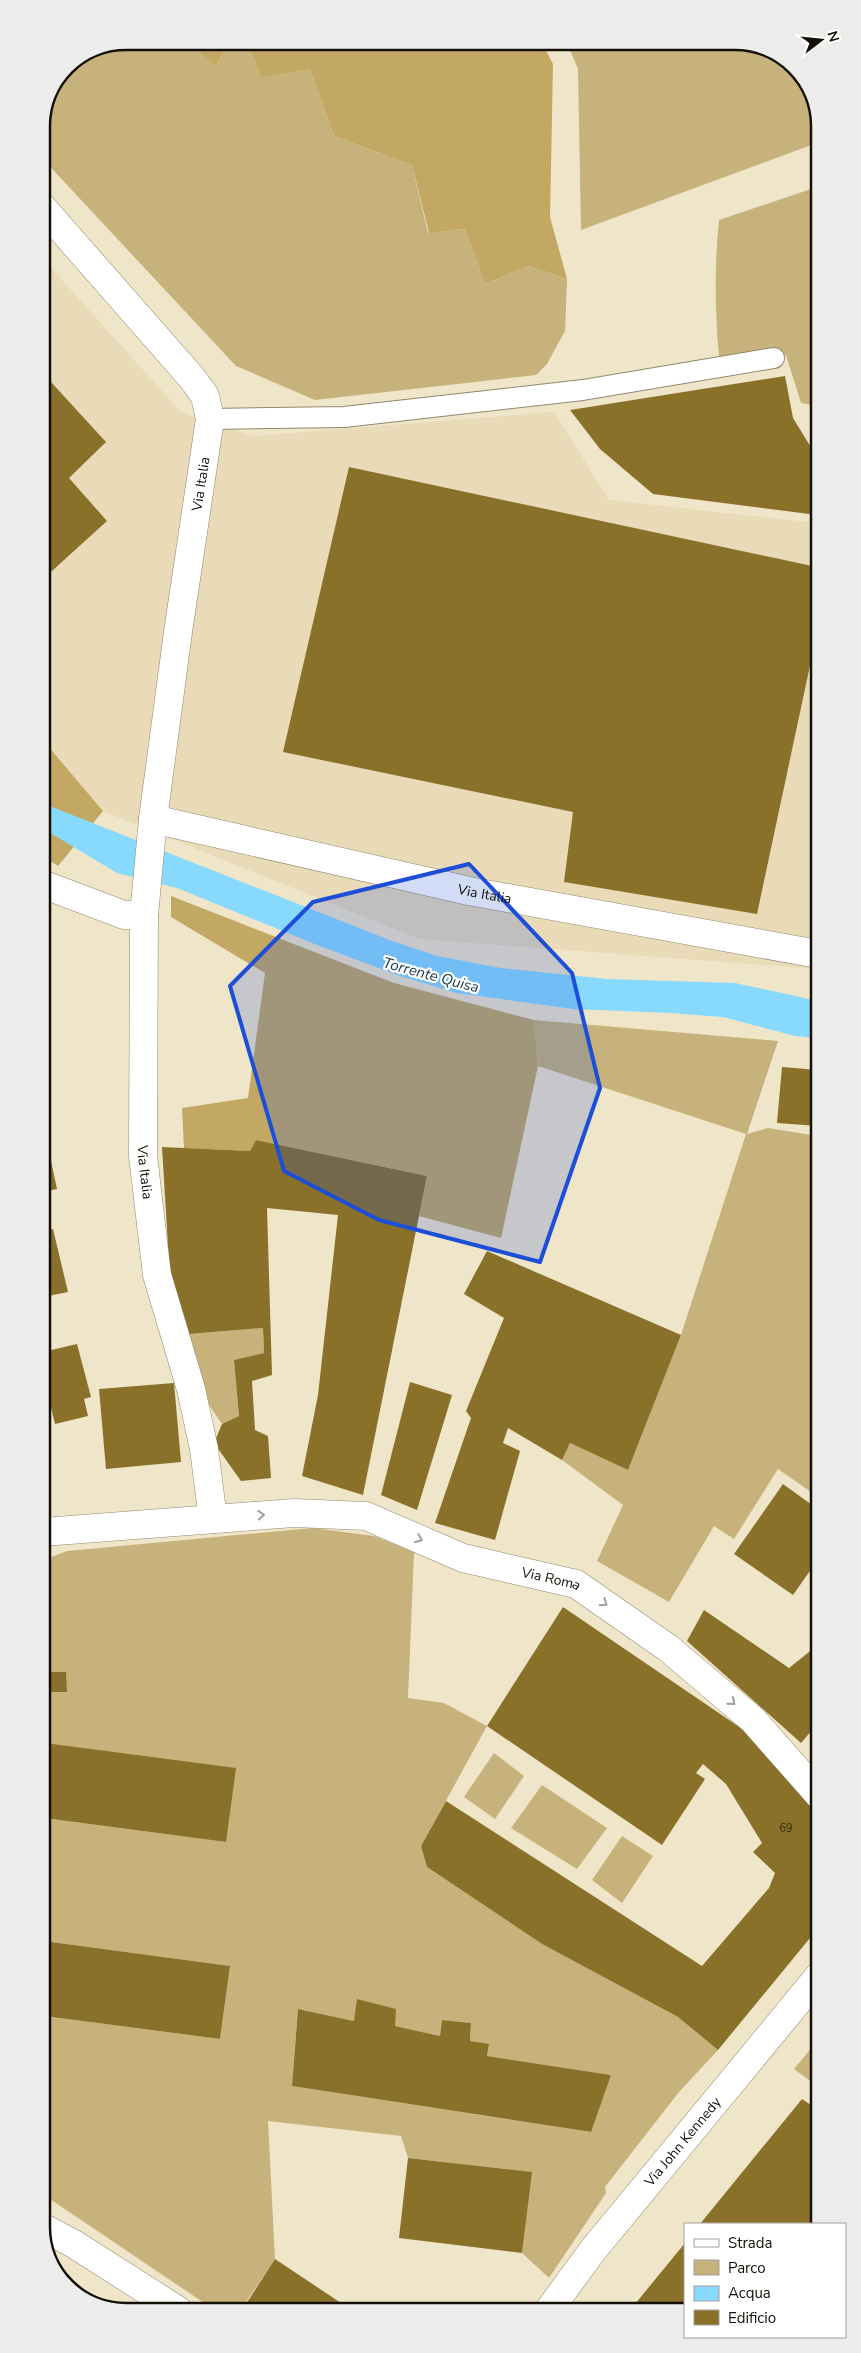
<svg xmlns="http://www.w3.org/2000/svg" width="861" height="2353" font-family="'Nunito Sans',sans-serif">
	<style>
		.built { fill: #e9dbb8 }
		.green { fill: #c7b27b; fill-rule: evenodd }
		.forest { fill: #c2a862 }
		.water { fill: #88d9fe }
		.building { fill: #8a7129 }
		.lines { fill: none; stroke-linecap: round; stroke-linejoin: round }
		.service-casing { stroke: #92886e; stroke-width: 22 }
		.minor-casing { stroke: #92886e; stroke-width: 29 }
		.service { stroke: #fff; stroke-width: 20 }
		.minor { stroke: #fff; stroke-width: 28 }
		.oneway { stroke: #a19f9c }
		.marked { fill: #1d4ed8; fill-opacity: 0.2; stroke: #1d4ed8; stroke-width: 4; stroke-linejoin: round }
		.labels { text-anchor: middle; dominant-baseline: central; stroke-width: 4.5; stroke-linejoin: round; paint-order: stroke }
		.number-label { font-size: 11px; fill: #322810 }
		.street-label { font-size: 14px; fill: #141007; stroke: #fff }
		.water-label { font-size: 15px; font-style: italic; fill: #133848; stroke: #fff }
		.rim { fill: none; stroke: #141007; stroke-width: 2.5 }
	</style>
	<rect width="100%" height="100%" fill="#efe5c9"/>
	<!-- built -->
	<path class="built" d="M42,258L181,412L253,436L554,412L609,500L817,523L818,969L419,939L103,811L42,739Z"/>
	<!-- green -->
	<path class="green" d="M741,41L787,59L817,104V143L581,230L578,69L567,43Z
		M226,46H249L261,78L310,69L334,136L412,165L428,233L465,229L485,284L529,266L567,279L565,331L547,364L536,375L315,400L236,366L41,157V121L66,66L94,48L128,47L130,50L144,47H193L216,67Z
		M817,187V406L801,403L786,355L720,367C715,315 714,271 719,220Z
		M534,1020L778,1041L747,1134L768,1128L818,1136L819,1473L814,1494L778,1469L734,1539L714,1526L669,1602L597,1561L623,1505L562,1460L570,1443L628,1470L681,1335L746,1134L538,1066Z
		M263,1328L264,1353L234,1360L239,1416L222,1424L201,1393L189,1334Z
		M313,1528L374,1536L414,1552L408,1698L444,1703L487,1726L421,1846L427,1867L542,1944L678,2017L718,2050L679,2092L605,2187L606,2193L549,2278L522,2253L531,2172L408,2158L401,2136L268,2121L275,2259L240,2311H216L44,2195V2016L220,2039L230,1966L44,1941V1818L226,1842L45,1743L44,1756L43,1562L49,1558L67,1551ZM298,2009L354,2021L395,2009V2026L440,2036L442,2020L471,2023L470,2041L489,2045L487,2056L611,2075L590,2132L292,2086Z
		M494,1753L524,1776L495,1819L464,1797Z
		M542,1785L607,1828L577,1869L511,1828Z
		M622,1836L653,1856L622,1903L592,1880Z
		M819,2039L820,2088L794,2069Z"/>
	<!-- forest -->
	<path class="forest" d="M542,43L553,64L550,217L567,279L529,266L485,284L465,229L429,233L412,165L334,136L310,69L261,78L249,46Z
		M226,46L216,67L193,47Z
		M42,739L103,811L58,866L42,856Z
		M171,896L394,983L534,1020L538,1066L501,1238L419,1216L427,1176L256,1140L250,1151L184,1148L182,1108L248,1098L265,973L171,917Z"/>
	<!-- water -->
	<path class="water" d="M42,803L392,941L437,956L501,968L607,979L735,983L818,1001V1038L795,1036L723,1017L671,1013L573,1009L457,993L400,976L317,945L177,888L117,873L42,828Z"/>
	<!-- building -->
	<path class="building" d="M785,376L793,418L817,457V515L653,494L600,449L570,410Z
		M50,381L106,442L69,478L107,521L42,580V389Z
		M349,467L817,567L818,628L757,914L564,882L573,812L283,752Z
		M782,1067L818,1070V1126L777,1123Z
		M43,1075L48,1096L43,1097Z
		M43,1100L50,1127L44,1128L57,1189L43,1192Z
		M256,1140L427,1176L363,1495L302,1476L318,1395L338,1215L267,1208L272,1375L252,1381L255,1430L268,1436L271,1478L241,1481L214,1443L222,1424L239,1416L234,1360L264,1353L263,1328L189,1334L180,1332L170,1278L162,1147L250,1151Z
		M53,1229L68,1292L43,1297V1232Z
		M487,1251L681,1335L628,1470L570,1443L562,1460L508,1428L503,1443L520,1451L495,1540L435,1523L471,1418L466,1411L504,1318L464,1294Z
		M77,1344L91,1397L84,1399L88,1416L55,1424L43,1375V1352Z
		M410,1382L452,1395L417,1510L381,1495Z
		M174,1383L181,1462L106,1469L99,1389Z
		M783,1484L819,1510V1558L793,1595L734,1554Z
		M563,1607L776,1752L819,1813V1927L718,2050L678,2017L542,1944L427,1867L421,1846L446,1801L702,1966L769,1888L775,1873L753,1852L762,1843L726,1784L703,1764L696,1773L705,1779L662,1845L487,1726Z
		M704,1610L789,1668L819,1644V1722L801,1743L687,1641Z
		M45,1672H66L67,1692H46Z
		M45,1743L236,1768L226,1842L44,1818Z
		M44,1941L230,1966L220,2039L44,2016Z
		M357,1999L396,2009L395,2026L440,2036L442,2020L471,2023L470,2041L489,2044L487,2056L611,2075L591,2132L292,2086L298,2009L354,2021Z
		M802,2099L820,2111V2216L814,2224H700Z
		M408,2158L532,2172L522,2253L399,2238Z
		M685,2243V2309H631Z
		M275,2259L353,2311H251L244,2307Z"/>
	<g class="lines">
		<defs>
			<path id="service" d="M210,419L344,417L583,390L774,358"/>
			<g id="minor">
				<path id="s1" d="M42,207L192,378L205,396L210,419L178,632L153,819L144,915L143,1156L157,1275L191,1389L204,1449L213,1519"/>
				<path id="s2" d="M153,819L469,891L818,954"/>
				<path d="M42,884L124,915H144"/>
				<path id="s3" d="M43,1532L294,1513L366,1516L463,1558L576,1584L668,1648L753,1720L819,1795"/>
				<path d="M44,2228L74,2244L179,2311"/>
				<path id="s4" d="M549,2310L593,2250L819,1976"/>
			</g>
		</defs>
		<!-- service casing -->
		<use href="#service" class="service-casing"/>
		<!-- minor casing -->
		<use href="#minor" class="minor-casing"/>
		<!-- service -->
		<use href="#service" class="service"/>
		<!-- minor -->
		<use href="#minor" class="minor"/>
	</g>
	<!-- one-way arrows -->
	<defs><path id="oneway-chevron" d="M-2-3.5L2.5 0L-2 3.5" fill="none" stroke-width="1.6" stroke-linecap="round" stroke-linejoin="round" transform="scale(1.25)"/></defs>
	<g class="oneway">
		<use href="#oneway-chevron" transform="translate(261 1515) rotate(-4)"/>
		<use href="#oneway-chevron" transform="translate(419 1539) rotate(23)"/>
		<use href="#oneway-chevron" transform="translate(604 1603) rotate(35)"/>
		<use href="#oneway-chevron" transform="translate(732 1702) rotate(40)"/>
	</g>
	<!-- marked area -->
	<path class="marked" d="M469,864L572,973L600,1088L540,1262L379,1220L284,1171L230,986L313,902Z"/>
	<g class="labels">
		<!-- number labels -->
		<g class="number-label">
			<text x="786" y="1828">69</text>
		</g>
		<!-- street labels -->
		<g class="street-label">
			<text transform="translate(201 484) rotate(-81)">Via Italia</text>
			<text stroke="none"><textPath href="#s2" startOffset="340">Via Italia</textPath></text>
			<text stroke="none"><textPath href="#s1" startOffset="1031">Via Italia</textPath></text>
			<text stroke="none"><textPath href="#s3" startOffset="520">Via Roma</textPath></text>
			<text stroke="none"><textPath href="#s4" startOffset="215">Via John Kennedy</textPath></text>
		</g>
		<!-- water labels -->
		<g class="water-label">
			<text transform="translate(431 975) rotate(15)">Torrente Quisa</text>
		</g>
	</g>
	<!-- crop -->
	<path d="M0 0H861V2353H0ZM126 50H735A76 76 0 0 1 811 126V2227A76 76 0 0 1 735 2303H126A76 76 0 0 1 50 2227V126A76 76 0 0 1 126 50Z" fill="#ececeb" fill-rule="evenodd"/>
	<path class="rim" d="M126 50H735A76 76 0 0 1 811 126V2227A76 76 0 0 1 735 2303H126A76 76 0 0 1 50 2227V126A76 76 0 0 1 126 50Z"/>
	<!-- legend -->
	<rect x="684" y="2223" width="162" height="115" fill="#ffffff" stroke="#a19f9c"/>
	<rect x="694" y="2239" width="25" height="8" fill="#ffffff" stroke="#a19f9c"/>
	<text x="728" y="2248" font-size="15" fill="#141007">Strada</text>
	<rect x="694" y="2260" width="25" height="15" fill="#c7b27b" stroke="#a19f9c"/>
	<text x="728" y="2273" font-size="15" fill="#141007">Parco</text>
	<rect x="694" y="2286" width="25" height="15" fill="#88d9fe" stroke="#a19f9c"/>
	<text x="728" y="2298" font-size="15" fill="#141007">Acqua</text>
	<rect x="694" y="2310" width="25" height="15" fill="#8a7129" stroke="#a19f9c"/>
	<text x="728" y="2323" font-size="15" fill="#141007">Edificio</text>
	<!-- north arrow -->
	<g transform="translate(821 40) rotate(74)" stroke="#ffffff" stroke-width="4" paint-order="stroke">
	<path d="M0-4L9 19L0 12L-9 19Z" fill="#141007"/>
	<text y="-8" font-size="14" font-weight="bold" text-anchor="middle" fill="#141007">N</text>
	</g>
</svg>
